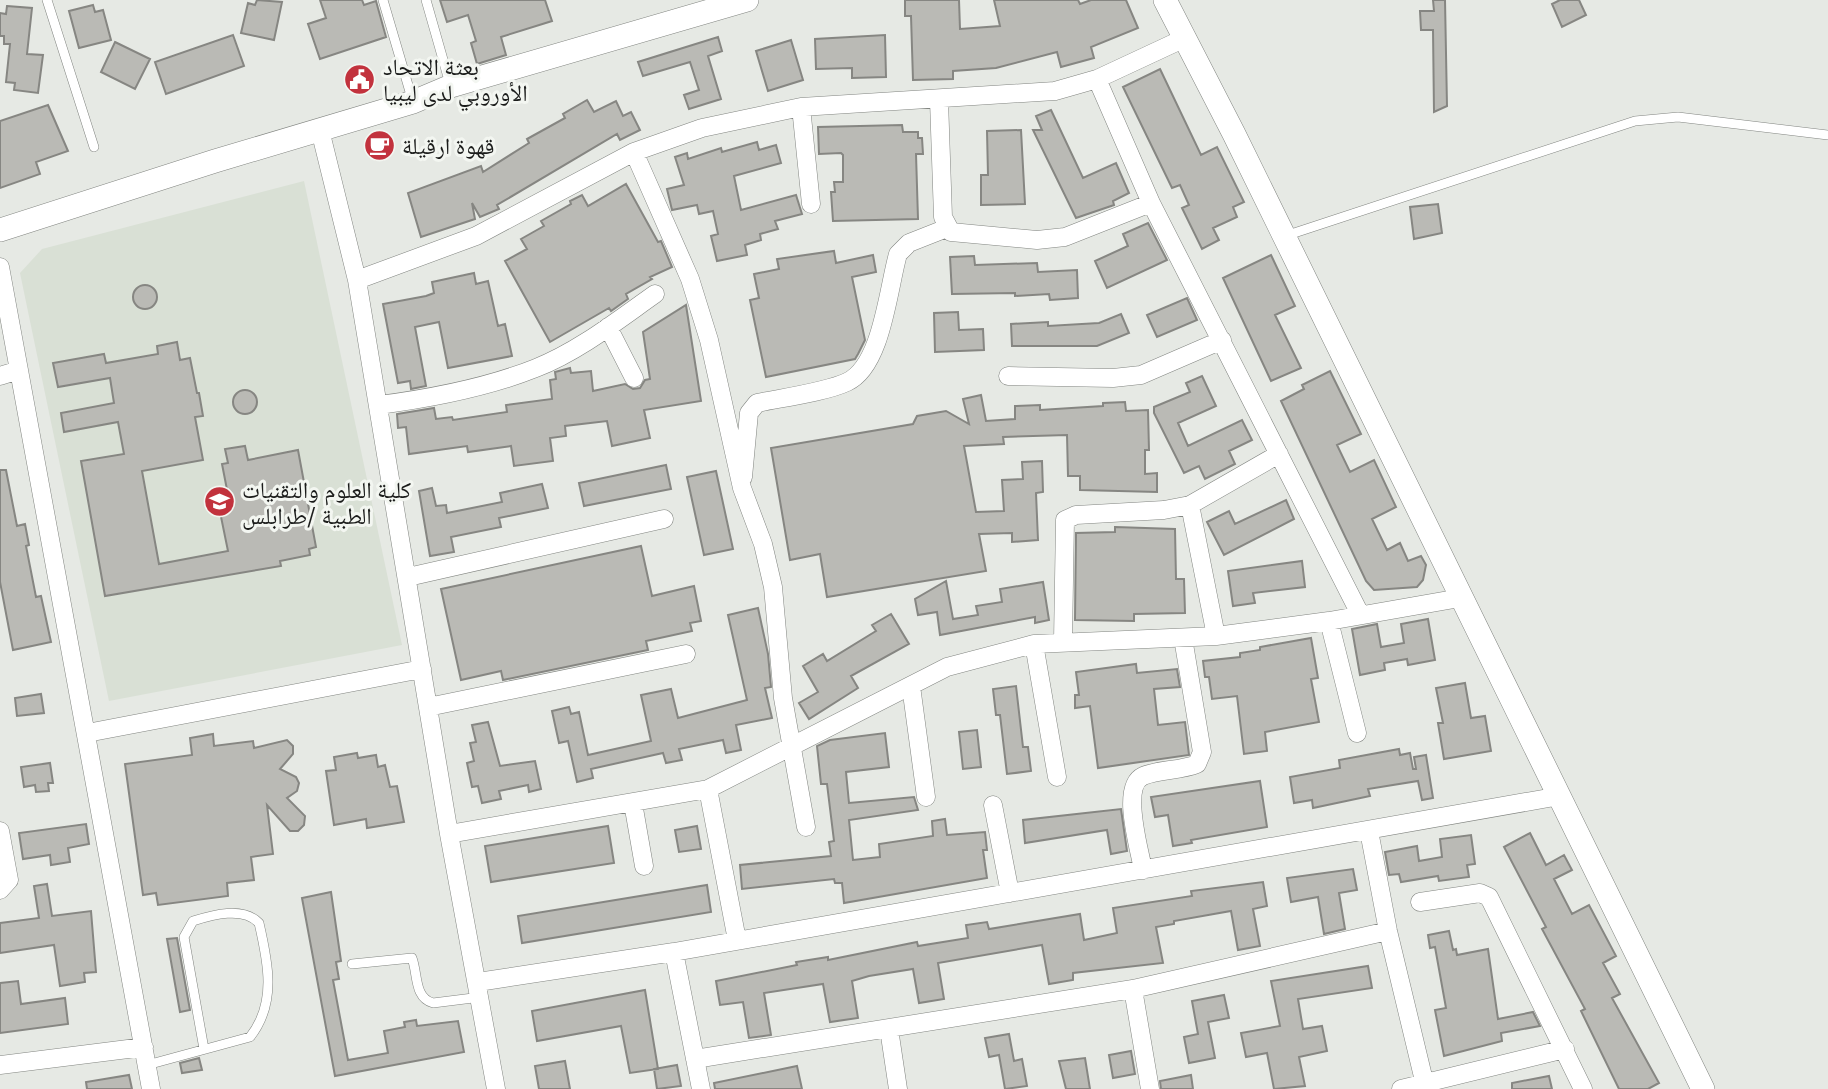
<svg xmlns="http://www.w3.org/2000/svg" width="1828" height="1089" font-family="'IBM Plex Sans','Noto Naskh Arabic',sans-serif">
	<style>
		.built { fill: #d9e0d5 }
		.building { fill: #babab5; stroke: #868682; stroke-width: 2 }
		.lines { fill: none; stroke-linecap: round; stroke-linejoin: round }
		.service-casing { stroke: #828581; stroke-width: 10 }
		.minor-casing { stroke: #828581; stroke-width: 19 }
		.tertiary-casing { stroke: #828581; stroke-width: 24 }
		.service { stroke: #fff; stroke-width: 9 }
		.minor { stroke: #fff; stroke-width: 18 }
		.tertiary { stroke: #fff; stroke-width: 23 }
		.labels { text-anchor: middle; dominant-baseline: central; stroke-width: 6; stroke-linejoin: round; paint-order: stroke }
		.poi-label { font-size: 23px; fill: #1b1c1b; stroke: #f3f6f1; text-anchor: start }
	</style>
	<rect width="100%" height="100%" fill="#e6e9e4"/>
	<!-- built -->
	<path class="built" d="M304,181L402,645L109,701L20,273L42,249Z"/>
	<!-- building -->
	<path class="building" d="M257,0L282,2L274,40L241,33L248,3L255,5Z
		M320,0H362L364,5L376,1L386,37L320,59L308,24L326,18Z
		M440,0H545L552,21L501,37L506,55L477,64L471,43L476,41L468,15L447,22Z
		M905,0H959L960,29L1000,26L994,0H1078L1080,4L1091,0H1126L1138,28L1091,47L1094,58L1061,67L1057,52L996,68L953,71V79L913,80L911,16H905Z
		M1433,0H1445L1447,106L1434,112L1433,30H1421L1420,11H1434Z
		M1560,0H1579L1586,15L1562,27L1552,4Z
		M93,5L95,12L103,10L111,40L79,48L69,11Z
		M7,6L32,8L27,54L43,55L38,93L14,90L15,83L6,82L10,44H4V36H0V13L6,14Z
		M233,35L244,66L166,94L155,62Z
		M885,35L886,77L852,78V68L816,69L815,39Z
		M718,37L722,51L708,56L721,99L689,109L684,95L699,90L690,62L643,76L638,62Z
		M791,40L803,80L768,91L756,51Z
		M115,42L150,59L135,89L101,72Z
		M1160,69L1201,155L1217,147L1244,202L1233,207L1237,217L1213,228L1219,240L1202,249L1182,208L1189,205L1180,185L1172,188L1123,87Z
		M587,100L594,112L616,101L623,116L631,112L640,130L620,140L617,134L497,205L499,209L480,217L472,203L475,219L421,237L408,193L481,166L483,172L529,143L527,139L565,118L563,114Z
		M48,105L68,151L36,162L40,174L0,188V121Z
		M1051,110L1083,178L1116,163L1129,193L1113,201L1114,205L1076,218L1033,130H1042L1036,116Z
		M902,125L903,132H918V138H922L923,154H916L918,219L833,221L831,192H835L834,182H843V155L841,153L819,154L818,127Z
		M1021,130L1025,204L981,205V175H988L987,131Z
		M757,142L759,150L776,145L781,163L734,176L741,210L796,195L802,214L775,221L778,229L760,234L761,240L745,245L747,255L717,261L711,236L718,234L713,211L699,214L697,205L672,210L667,189L684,185L675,157L687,153L688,159L721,148L722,152Z
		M626,184L658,242L661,241L672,267L650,277L652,279L626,294L628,299L611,311L609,308L550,342L505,261L527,249L521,239L544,226L541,221L571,204L570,201L582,195L588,206Z
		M1438,204L1442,233L1414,239L1410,207Z
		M1148,223L1167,260L1107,288L1095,261L1128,246L1123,234Z
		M834,251L836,263L873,255L876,272L852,277L865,340L858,354L855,359L766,377L750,300L759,298L754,274L779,269L777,259Z
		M1271,255L1295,306L1275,315L1301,368L1271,381L1223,278Z
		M974,256L975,265L1037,263L1038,272L1077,270L1078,298L1050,300L1049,294L1015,296V293L952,294L950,257Z
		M474,273L476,284L488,281L498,326L505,324L512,356L448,368L439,322L415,327L426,386L411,389L410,381L398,383L383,304L426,296L434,293L432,282Z
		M133 297a12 12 0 1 1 24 0a12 12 0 1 1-24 0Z
		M1187,298L1197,320L1157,337L1147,315Z
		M686,305L701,401L644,410L650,438L612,446L607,421L565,426L566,436L550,438L553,461L514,466L511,446L468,452L467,446L409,454L406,427L398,428L397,414L434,408L436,419L452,417L453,420L507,412L506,405L552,399L550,380L556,379L555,372L570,368L571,373L591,371L593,391L625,384L633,389L640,388L645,380L650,379L643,332Z
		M958,312L959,330L983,329L984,350L935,352L934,313Z
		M1121,314L1129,333L1097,346H1012L1011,324L1048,322V326L1099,323Z
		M177,342L180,360L190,358L197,393H199L203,416L195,417L203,460L142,471L159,564L228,551L219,507L230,505L222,464L228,463L225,449L245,446L248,460L298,450L316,547L309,549L310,555L280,561L281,566L105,596L81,461L124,454L118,422L64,432L61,413L114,403L110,378L58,387L53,363L104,354L106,363L158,354L157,346Z
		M1330,371L1361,434L1337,445L1350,472L1374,460L1396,507L1372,519L1387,550L1400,543L1408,561L1421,556L1426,565L1423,580L1417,587L1374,590L1366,581L1281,401L1304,389L1302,385Z
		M1202,376L1216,406L1178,423L1188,446L1242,420L1252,440L1229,451L1235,464L1205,479L1199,466L1184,473L1154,413V407L1190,392L1186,383Z
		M233 402a12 12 0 1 1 24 0a12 12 0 1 1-24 0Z
		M981,395L986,421L1015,419V406L1040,405V410L1103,406V403L1125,402L1126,411L1148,410L1149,450H1145V474L1157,473V492L1080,490V476H1068L1067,435L1003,437L1004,444L964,446L976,512L1004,511L1002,480L1023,479L1022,462L1042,461L1043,492L1036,493L1038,540L1012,542V533L979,534L986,571L827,597L820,554L790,560L771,448L913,424L917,416L946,411L969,424L963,399Z
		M666,465L671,489L584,506L579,483Z
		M0,470H6L17,526L25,524L29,545L26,546L36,597L41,596L51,642L13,650L0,582Z
		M716,471L733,549L704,555L687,477Z
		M542,484L548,508L499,518L501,527L451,537L454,552L430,556L419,491L432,488L436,506L446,505L447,513L502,502L500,493Z
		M1286,500L1294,519L1224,555L1207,522L1229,511L1235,524Z
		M1115,527L1175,529L1176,579H1184L1185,613L1134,614V621L1075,620L1076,533L1115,532Z
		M641,546L652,596L694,586L701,621L690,623L692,631L646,641L648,650L503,680L501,671L461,680L441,589Z
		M1302,561L1305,587L1253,593L1255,603L1233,606L1228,571Z
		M946,581L953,619L978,615L976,606L1002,602L1000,589L1043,582L1049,620L1035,623V617L940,635L937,612L918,615L915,599Z
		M758,608L768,654L771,687L765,688L772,718L736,725L741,750L726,753L723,740L679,749L682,760L666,763L663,753L591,769L593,778L577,782L568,741L559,743L552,711L569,707L571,714L579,712L588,755L651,741L641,695L671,689L678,718L747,700L728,615Z
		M891,614L909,644L851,676L858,688L809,719L799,703L818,692L803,666L823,654L827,661L876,631L872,625Z
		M1428,619L1435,660L1408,665L1407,659L1384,663L1385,670L1360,675L1352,629L1377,624L1381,647L1404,643L1401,624Z
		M1311,638L1318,678L1311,679L1319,722L1265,732L1267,751L1244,754L1237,696L1212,699L1209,677H1205L1203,661L1240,657V653L1260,650V647Z
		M1136,664L1137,673L1177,669L1180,687L1154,689L1158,725L1185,722L1189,755L1098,768L1090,706L1075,708V695H1079L1076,672Z
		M1465,683L1471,718L1485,716L1491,751L1444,759L1438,723H1443L1436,688Z
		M1016,686L1023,747H1028L1031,771L1007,774L1000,715H996L993,689Z
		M41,694L44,713L17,716L15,698Z
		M488,722L500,766L535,761L541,789L529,792L528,785L499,791L501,799L482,803L478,786L472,787L467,763L474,761L470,743L476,742L472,725Z
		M977,730L981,767L963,769L959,732Z
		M885,733L889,767L846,772L849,803L914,797L918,810L849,820L853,860L880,857L879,844L933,836L932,821L945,819L947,835L985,832L987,850H983L987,878L844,903L842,883H835L834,879L742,889L740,865L831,856L829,842L834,841L827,784H821L817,746L830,740Z
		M213,734L214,746L253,741L254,748L287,740L293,746V754L280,769L296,777L299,783L297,791L287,798L305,816L304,825L298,831H290L267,805L273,854L251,857L254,880L227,883L228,896L158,905L156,893L143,895L125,764L192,755L190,738Z
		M1399,749L1400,755L1410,753L1413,769H1416L1414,757L1426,755L1433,798L1422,800L1418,781L1368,789L1370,796L1313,808L1312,800L1294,803L1290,777L1340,768L1339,760Z
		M357,753L358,758L376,755L378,767L385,765L390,787L397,786L404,822L367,828L366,819L334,825L326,771L336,770L334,757Z
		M50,763L53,783H48L49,791L36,792L35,785L24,787L21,767Z
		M1260,781L1267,827L1191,840L1192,843L1173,846L1168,815L1155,817L1151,797Z
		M1121,809L1127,851L1111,854L1107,830L1025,843L1023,820Z
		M86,824L89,844L68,848L70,862L51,865L50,855L23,859L19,833Z
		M608,826L614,863L491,882L485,846Z
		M697,826L701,849L679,852L675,830Z
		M1530,833L1546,865L1564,855L1572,870L1554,879L1572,914L1589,905L1616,956L1603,963L1620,994L1612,998L1659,1083L1648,1089H1619L1581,1011L1585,1009L1542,929L1546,927L1504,847Z
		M1471,835L1475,864L1467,865L1469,877L1439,881L1438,876L1401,882L1399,874L1389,875L1385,852L1417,846L1419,861L1442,857L1440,839Z
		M1353,869L1357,890L1339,893L1345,929L1324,934L1318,897L1291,902L1287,878Z
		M1263,882L1267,906L1253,909L1260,946L1238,950L1231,911L1174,921V924L1156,927L1163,963L1073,973V980L1049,984L1042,945L938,963L944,999L919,1003L913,969L869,976L852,981L858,1018L830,1022L823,984L764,993L771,1035L749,1038L743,1002L720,1005L716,981L797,965L796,962L828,957V960L917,942L918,946L968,938L966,925L987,922L989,929L1080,914L1084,940L1117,933L1113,908L1192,896L1191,891Z
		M47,884L52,916L91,911L96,972L84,973L85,982L60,986L54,945L0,953V923L39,918L34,886Z
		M707,885L711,912L522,943L518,916Z
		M331,892L341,961L336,962L339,979L333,980L348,1060L388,1053L384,1031L405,1027L404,1022L416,1020L417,1026L458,1021L464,1052L335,1076L302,898Z
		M1449,931L1453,950L1456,949L1457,955L1488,949L1498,1019L1533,1012L1540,1026L1501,1033L1502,1041L1444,1056L1435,1010L1446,1008L1435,947L1430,948L1428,935Z
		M177,938L190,1010L180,1012L167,939Z
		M1368,966L1372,988L1298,999L1303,1029L1322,1026L1327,1051L1299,1057L1305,1086L1274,1089L1267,1053L1246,1057L1241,1033L1280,1026L1271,981Z
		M18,981L21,1004L65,998L68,1024L0,1033V983Z
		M645,990L658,1069L630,1073L621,1026L537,1041L532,1011Z
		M1224,995L1229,1018L1208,1022L1215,1058L1189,1063L1184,1037L1198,1034L1192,1001Z
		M1009,1034L1014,1061L1022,1059L1027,1086L1005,1089L999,1055L989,1057L985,1038Z
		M1131,1051L1135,1074L1113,1078L1109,1055Z
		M199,1058L202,1070L182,1073L180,1063Z
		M1085,1058L1090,1089H1066L1059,1061Z
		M565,1061L570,1089H539L535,1066Z
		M677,1065L681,1086L657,1089L654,1069Z
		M797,1066L802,1089H715L714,1083Z
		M129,1075L132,1089H87L86,1082Z
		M1191,1075L1193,1089H1161L1160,1081Z
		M1549,1076L1552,1089H1512V1083Z"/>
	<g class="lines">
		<defs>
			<path id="service" d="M47,0L94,147
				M383,0L413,102
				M426,0L450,84
				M1285,236L1635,121L1678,117L1828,135
				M352,964L412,958C418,974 414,998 433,1003L481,997
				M147,1065L250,1037C277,1003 268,962 259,923C243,906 212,915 193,921L184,937L204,1049"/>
			<path id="minor" d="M1097,79L1151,203L1360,614
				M939,100L943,217L951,232L1037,240L1065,237L1151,203
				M801,107L811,204
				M320,130L357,280L449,834L496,1089
				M634,152L690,279L709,340L742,488L763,544L773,587L783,698L806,827
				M0,267L151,1089
				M357,280L476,236L634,152L702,128L801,107L1055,91L1097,79L1185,38
				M608,327L634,378
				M0,376L19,370
				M1008,376L1113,378L1141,375L1222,340
				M379,405C433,398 486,388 536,368C579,351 618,320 655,294
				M743,477L749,413L757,403C781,398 826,392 847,382C882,366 888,289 898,254L909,243L947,228
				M1190,505L1216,636
				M408,577L664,519
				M1329,621L1357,733
				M1063,641L1065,520L1076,515L1164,510L1190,505L1279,454
				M1034,644L1057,777
				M911,686L926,797
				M428,707L686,654
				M87,733L422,669
				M708,789L737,940
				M633,803L644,866
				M993,805L1010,893
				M0,831L9,880L0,890
				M1369,831L1388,931L1426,1089
				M449,834L708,789L947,667L1034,644L1216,636L1329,621L1460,598
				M1143,870C1140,850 1120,787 1143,776C1159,769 1180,771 1197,764L1202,752L1183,638
				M1420,902L1480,893L1489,897L1583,1089
				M674,952L701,1089
				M478,982L674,952L1560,796
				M1133,989L1150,1089
				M889,1029L898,1089
				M695,1059L1133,989L1388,931
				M0,1065L144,1047
				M1401,1089L1565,1049"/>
			<path id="tertiary" d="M1165,0L1234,134L1703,1089
				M0,230L215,161L413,102L451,86L747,0"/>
		</defs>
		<!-- service casing -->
		<use href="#service" class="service-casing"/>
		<!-- minor casing -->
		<use href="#minor" class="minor-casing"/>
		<!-- tertiary casing -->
		<use href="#tertiary" class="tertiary-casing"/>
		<!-- service -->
		<use href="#service" class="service"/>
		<!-- minor -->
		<use href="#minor" class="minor"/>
		<!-- tertiary -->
		<use href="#tertiary" class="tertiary"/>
	</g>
	<!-- icons -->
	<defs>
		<symbol id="civic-disc" viewBox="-11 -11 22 22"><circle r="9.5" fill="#c2323d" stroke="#f3f6f1"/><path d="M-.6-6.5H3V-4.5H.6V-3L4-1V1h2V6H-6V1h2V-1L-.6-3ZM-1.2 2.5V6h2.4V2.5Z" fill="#fff"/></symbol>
		<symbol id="cafe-disc" viewBox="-11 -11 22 22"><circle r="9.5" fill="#c2323d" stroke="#f3f6f1"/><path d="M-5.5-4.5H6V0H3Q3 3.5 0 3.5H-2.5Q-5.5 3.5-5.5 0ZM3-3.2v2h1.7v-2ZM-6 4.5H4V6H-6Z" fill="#fff"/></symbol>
		<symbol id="university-disc" viewBox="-11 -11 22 22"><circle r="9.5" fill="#c2323d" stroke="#f3f6f1"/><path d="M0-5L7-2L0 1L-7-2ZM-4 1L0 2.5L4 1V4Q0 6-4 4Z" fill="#fff"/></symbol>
	</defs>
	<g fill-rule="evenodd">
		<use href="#civic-disc" x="342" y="62" width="35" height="35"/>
		<use href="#cafe-disc" x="362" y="128" width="35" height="35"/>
		<use href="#university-disc" x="202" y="484" width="35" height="35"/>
	</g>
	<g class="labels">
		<!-- poi labels -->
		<g class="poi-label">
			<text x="383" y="66">بعثة الاتحاد<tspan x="383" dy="26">الأوروبي لدى ليبيا</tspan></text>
			<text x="402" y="145">قهوة ارقيلة</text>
			<text x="242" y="489">كلية العلوم والتقنيات<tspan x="242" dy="26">الطبية /طرابلس</tspan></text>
		</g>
	</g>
</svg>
